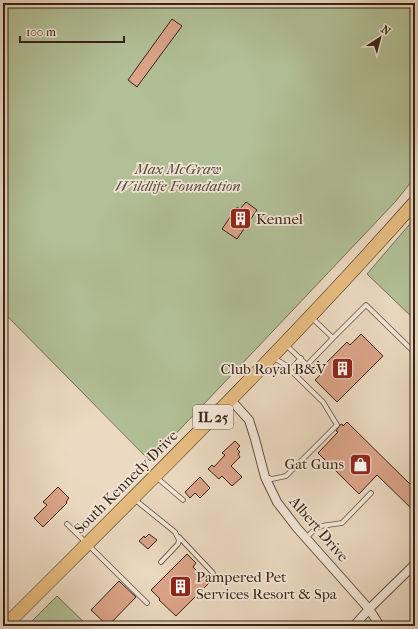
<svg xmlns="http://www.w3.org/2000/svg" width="418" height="629" font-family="'IM FELL French Canon',serif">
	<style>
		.green { fill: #b2c097; stroke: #757256 }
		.building { fill: #dba489; stroke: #382316 }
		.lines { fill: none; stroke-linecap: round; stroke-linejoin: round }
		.service-casing { stroke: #655041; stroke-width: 5.5 }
		.minor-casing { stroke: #655041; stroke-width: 10 }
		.primary-casing { stroke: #382316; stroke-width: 14 }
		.service { stroke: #f2e6d7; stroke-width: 4 }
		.minor { stroke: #f2e6d7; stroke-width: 8 }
		.primary { stroke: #e6bc80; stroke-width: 13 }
		.labels { text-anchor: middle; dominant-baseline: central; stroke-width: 3.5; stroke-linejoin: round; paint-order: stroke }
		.shield { fill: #f2e6d7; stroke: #705e50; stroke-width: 1 }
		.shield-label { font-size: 14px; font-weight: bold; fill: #382316 }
		.park-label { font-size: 15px; font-style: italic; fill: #564a36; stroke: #f2e6d7 }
		.poi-label { font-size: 15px; fill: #382316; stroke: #f2e6d7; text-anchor: start }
		.street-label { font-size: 15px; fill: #382316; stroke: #f2e6d7 }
	</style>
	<rect width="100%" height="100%" fill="#ebd9c1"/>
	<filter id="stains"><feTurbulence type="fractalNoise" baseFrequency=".005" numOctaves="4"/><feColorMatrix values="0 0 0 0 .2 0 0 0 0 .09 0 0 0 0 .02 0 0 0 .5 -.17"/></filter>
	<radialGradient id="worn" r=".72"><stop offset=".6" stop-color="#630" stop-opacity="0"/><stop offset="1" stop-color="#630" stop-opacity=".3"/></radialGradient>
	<!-- green -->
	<path class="green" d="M3,3H415V177L396,201L150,461L3,312Z
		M415,218V320L367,274Z
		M57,596L88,626H27Z"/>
	<!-- building -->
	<path class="building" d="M172,19L182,26L137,87L128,80Z
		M246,202L257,210L237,239L222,229L237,207L240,209Z
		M361,334L383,356L337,402L315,380L321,374L313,366L318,361L323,366L347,342L350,345Z
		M347,422L415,489V512L377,475L359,494L318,453L338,432L336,431L340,425L342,424L343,426Z
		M235,441L240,446L237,449L240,452L238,454L240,457L231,466L242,477L232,486L222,476L219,479L208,469L212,465L214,467L225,455L222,453Z
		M200,477L210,488L200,498L195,493L190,498L185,492Z
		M58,487L69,498L66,502L67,503L43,527L34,518L47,505L43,502Z
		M149,534L157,540L148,549L139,541L144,536L145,538Z
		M187,554L196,563L193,567L209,583L176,616L159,600L160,599L151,590Z
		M119,581L136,597L108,626L91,610Z"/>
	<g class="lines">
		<defs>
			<path id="service" d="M333,338L366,305L415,353
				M286,345L307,365L333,338L312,318
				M290,370L301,358
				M156,477L183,500
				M265,477L272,479L286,476L337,425L323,402L284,364L274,358
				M134,499L175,532L179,540L178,544L161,562
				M67,524L147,603
				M179,537L213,573
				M306,538L315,529L321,526L342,523L371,493"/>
			<path id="minor" d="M230,399L249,420L255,439L265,477L277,502L297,528L369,609L380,626
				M354,626L369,609L415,564"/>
			<path id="primary" d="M5,626C144,487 285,349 415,202"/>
		</defs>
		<!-- service casing -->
		<use href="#service" class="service-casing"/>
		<!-- minor casing -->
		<use href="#minor" class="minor-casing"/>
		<!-- primary casing -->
		<use href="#primary" class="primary-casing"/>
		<!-- service -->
		<use href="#service" class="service"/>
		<!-- minor -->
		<use href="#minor" class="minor"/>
		<!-- primary -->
		<use href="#primary" class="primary"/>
	</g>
	<!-- icons -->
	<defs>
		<symbol id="building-square" viewBox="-11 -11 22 22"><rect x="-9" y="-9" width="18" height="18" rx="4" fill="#8f2418" stroke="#f2e6d7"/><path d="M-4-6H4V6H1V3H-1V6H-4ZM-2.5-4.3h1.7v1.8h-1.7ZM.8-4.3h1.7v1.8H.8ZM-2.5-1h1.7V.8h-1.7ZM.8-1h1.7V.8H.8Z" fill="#fff"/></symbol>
		<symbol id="shop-square" viewBox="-11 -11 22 22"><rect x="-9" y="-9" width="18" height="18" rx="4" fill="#8f2418" stroke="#f2e6d7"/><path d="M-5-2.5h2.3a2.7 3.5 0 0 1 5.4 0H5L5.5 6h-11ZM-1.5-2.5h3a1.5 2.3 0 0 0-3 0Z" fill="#fff"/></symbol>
	</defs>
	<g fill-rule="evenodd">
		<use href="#building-square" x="228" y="206" width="25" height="25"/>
		<use href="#building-square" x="330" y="356" width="25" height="25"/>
		<use href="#shop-square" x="348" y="452" width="25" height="25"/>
		<use href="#building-square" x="168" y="574" width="25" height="25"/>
	</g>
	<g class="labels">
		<!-- shield labels -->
		<rect class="shield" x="193" y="405" width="40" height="24" rx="3"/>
		<g class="shield-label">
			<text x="213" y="417">IL 25</text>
		</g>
		<!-- park labels -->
		<g class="park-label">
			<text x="178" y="169">Max McGraw<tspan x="178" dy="17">Wildlife Foundation</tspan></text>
		</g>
		<!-- poi labels -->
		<g class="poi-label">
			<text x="256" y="219">Kennel</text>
			<text x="326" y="369" text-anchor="end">Club Royal B&amp;V</text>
			<text x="344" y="464" text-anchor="end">Gat Guns</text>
			<text x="196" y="577">Pampered Pet<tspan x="196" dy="17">Services Resort &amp; Spa</tspan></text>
		</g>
		<!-- street labels -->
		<g class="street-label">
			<text transform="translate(126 482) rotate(-45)">South Kennedy Drive</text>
			<text transform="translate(319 529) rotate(49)">Albert Drive</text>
		</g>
	</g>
	<!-- margin -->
	<rect width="418" height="629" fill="none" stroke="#ebd9c1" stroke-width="16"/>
	<rect x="4" y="4" width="410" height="621" fill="none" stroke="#382316" stroke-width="2"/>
	<rect x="8" y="8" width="402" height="613" fill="none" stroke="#382316"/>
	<!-- north arrow -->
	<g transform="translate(380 38) rotate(36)" stroke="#f2e6d7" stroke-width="3" paint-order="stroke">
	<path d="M0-3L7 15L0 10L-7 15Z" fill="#382316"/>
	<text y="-6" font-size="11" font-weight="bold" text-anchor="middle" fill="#382316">N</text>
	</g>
	<!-- scale -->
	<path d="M20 36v6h104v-6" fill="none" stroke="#382316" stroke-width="2"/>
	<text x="26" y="36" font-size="12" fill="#382316" stroke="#f2e6d7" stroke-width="3" paint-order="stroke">100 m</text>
	<rect width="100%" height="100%" filter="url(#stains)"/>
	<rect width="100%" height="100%" fill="url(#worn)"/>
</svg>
